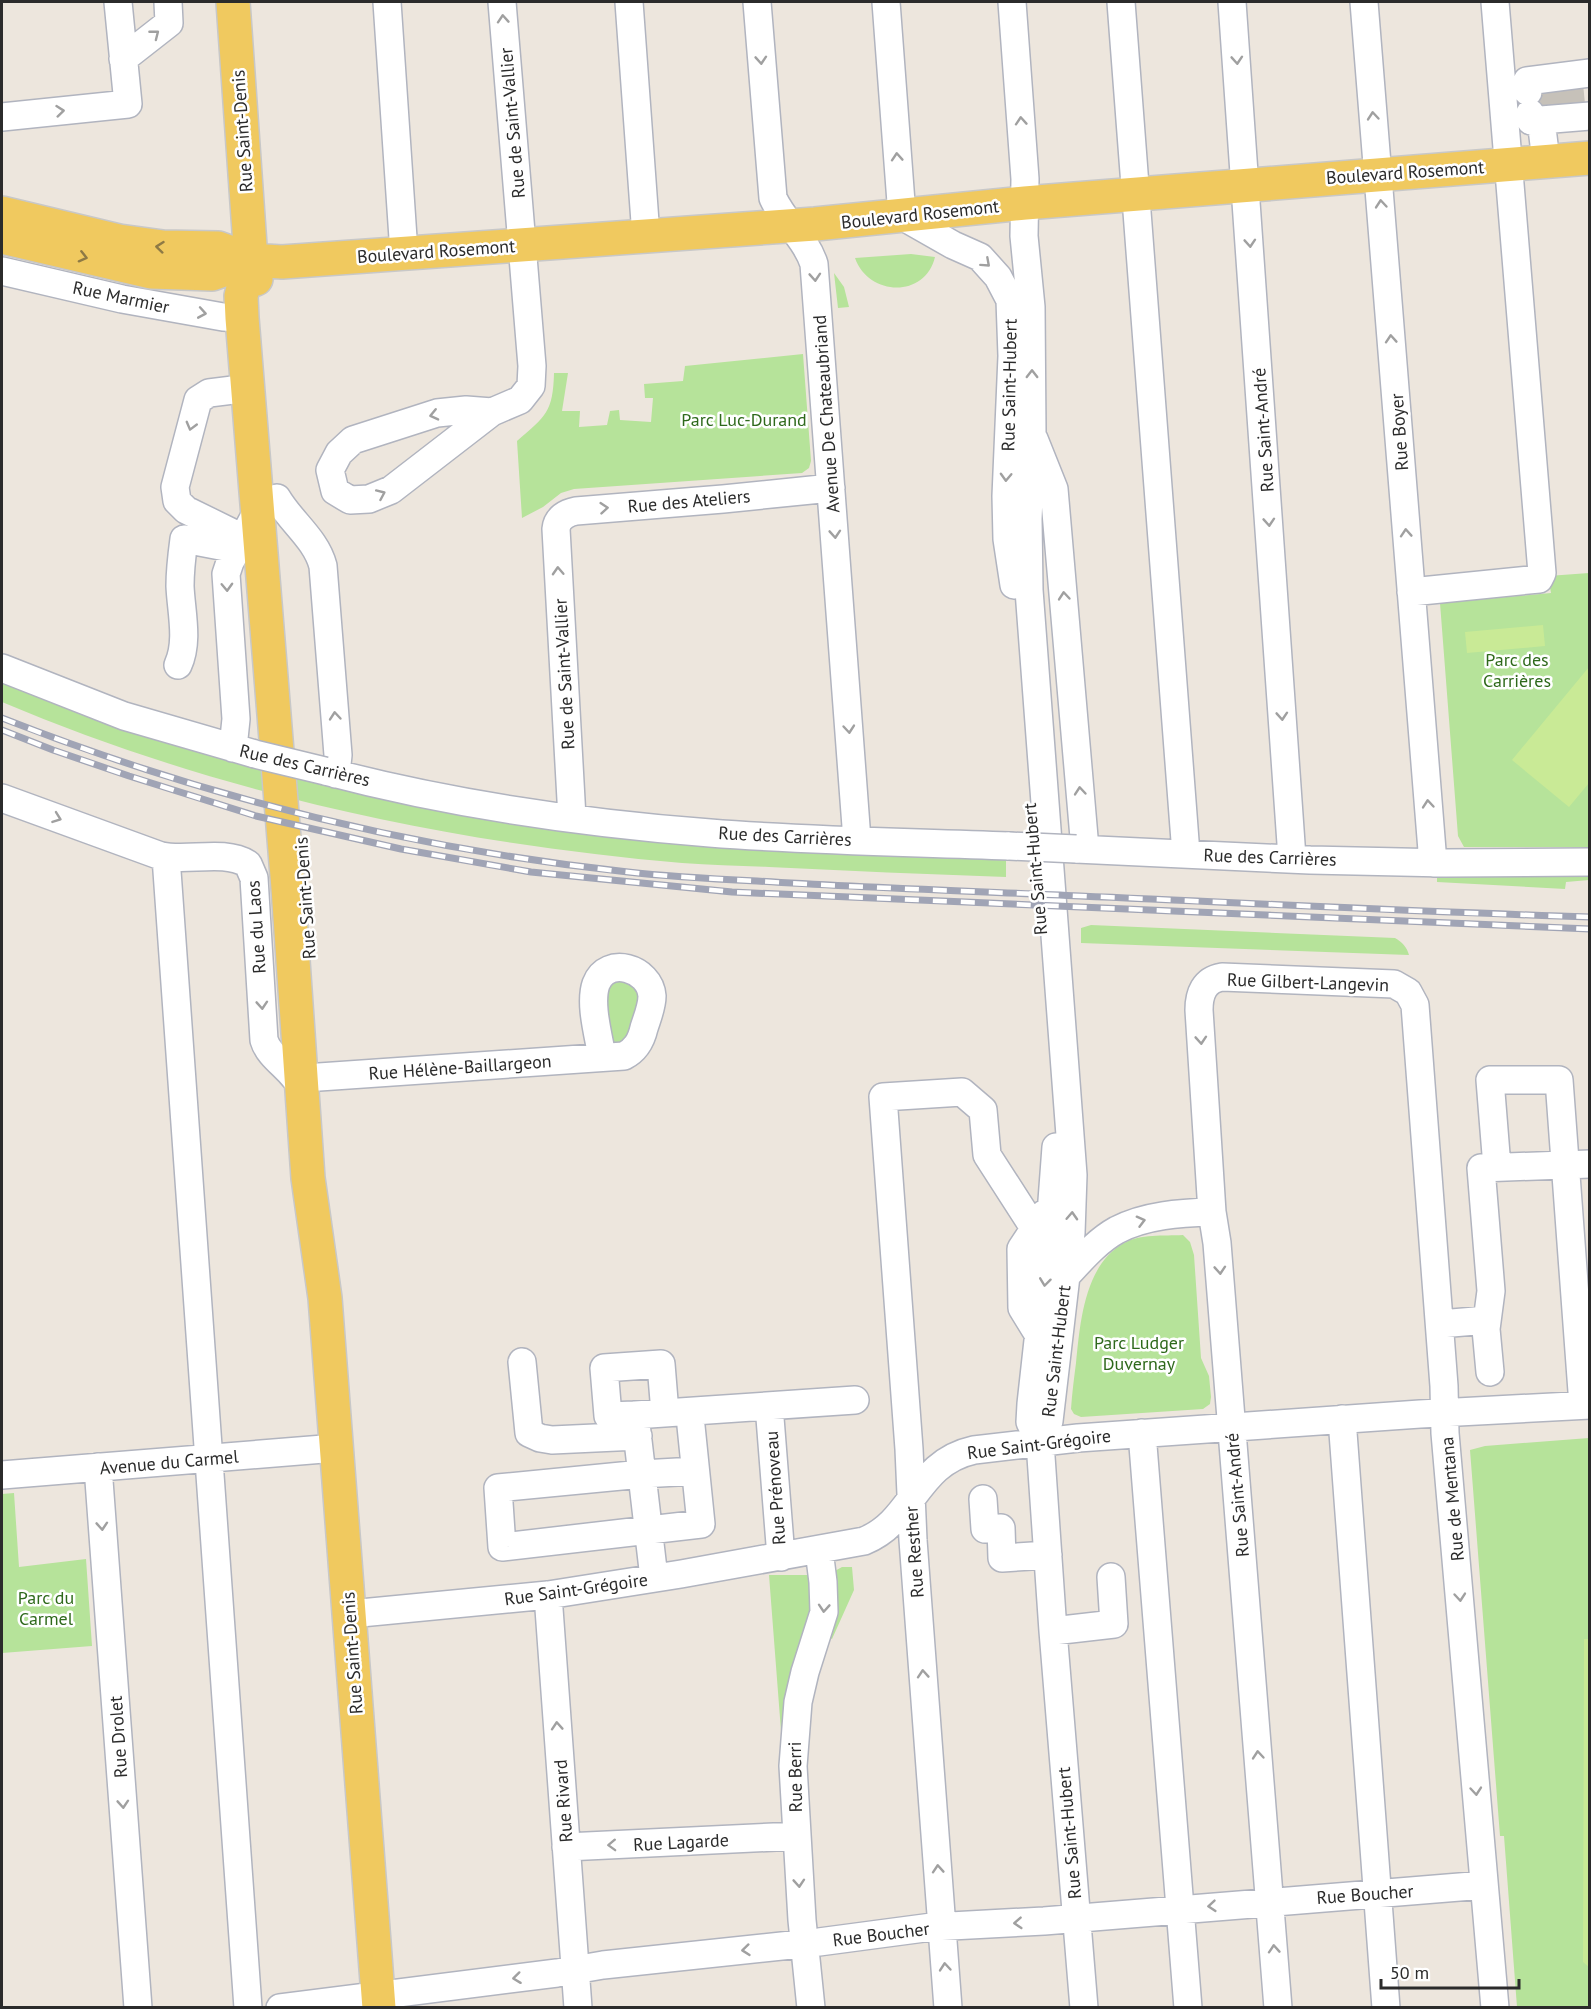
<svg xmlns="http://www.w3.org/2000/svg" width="1591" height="2009" font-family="'PT Sans',sans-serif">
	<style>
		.green { fill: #b6e39a }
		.pitch { fill: #c9ea96 }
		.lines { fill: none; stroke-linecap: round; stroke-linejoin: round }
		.minor-tunnel { stroke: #c6c1b9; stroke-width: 27; stroke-dasharray: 27 14; stroke-linecap: butt }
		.minor-casing { stroke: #b1b4bf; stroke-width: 30 }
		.major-casing { stroke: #c8c8c8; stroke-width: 36 }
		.minor { stroke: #fff; stroke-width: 27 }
		.major { stroke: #f0c95f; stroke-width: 33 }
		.rail-casing { stroke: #a0a4b5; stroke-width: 7 }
		.rail { stroke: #fff; stroke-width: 4.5; stroke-dasharray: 14; stroke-linecap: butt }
		.minor-bridge-casing { stroke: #b1b4bf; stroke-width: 30; stroke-linecap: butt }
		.minor-bridge { stroke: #fff; stroke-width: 27 }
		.oneway { stroke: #a0a0a0 }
		.oneway2 { stroke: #8e7a45 }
		.labels { text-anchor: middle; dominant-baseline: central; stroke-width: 5; stroke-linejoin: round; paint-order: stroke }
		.street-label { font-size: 18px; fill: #2b2b2b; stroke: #fff }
		.park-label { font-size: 18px; fill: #2e691b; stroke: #fff }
	</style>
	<rect width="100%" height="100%" fill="#ede6dd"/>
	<!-- green -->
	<path class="green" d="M911,254L935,257C925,299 868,296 855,258Z
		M834,273L844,287L849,307L838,308Z
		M803,354L811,461L809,468L802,473L574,489L561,493L543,507L522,518L517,441C546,416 553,412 554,373H568L562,411H580L579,427L607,425L610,411L619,410L620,420L651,422L653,398H645L644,384L683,381L685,366Z
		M1589,573V847H1464L1458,836L1440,603L1551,593L1548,576Z
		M2,679L466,813L1006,857V877C927,874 848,871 769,867C740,866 711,865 682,863C449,843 217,793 2,702Z
		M1437,871H1589V880L1566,882L1565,889L1437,882Z
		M1091,925L1395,938C1402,942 1407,947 1409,955L1081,943V928Z
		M629,978L640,997L628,1041L615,1046L609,1039L606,987L609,982Z
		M1183,1235L1190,1242L1194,1255L1201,1358L1209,1376L1211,1397L1210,1404L1203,1409L1081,1417L1074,1414L1071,1409C1072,1394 1074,1378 1076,1363C1080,1324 1084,1265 1124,1243C1140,1234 1164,1236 1183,1235Z
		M1589,1438V2007H1517L1504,1836H1500L1470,1450L1485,1446Z
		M14,1493L19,1567L86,1559L92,1646L2,1653V1494Z
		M842,1567H852L854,1590L832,1639L830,1638L833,1572Z
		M769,1575H812C814,1628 792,1680 781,1731Z"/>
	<!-- pitch -->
	<path class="pitch" d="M1543,625L1545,646L1467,653L1465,632Z
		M1589,667V783L1569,807L1512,760Z
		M1584,1639H1590L1589,1967L1583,1962Z"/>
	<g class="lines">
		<!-- minor-tunnel -->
		<path class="minor-tunnel" d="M1570,89L1572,110
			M1549,90L1551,111"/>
		<defs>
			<path id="minor" d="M387,2L404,253
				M629,2L646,236
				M757,2L773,198C784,222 806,239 814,264L857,840
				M886,2L902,216L953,245L980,257L998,277L1010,300L1012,356L1006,496L1007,539L1014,585
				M1012,2L1025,179L1024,236L1031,307L1032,433L1028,519L1029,590L1073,1175L1071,1233L1049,1421L1040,1442L1053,1631L1084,2008
				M1121,2L1186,854
				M1232,2L1292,858
				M1364,2L1433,863
				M123,59L169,23L168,2
				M1528,92L1527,81L1590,73
				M1530,113L1531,121L1541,120L1546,161
				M2,117L128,104L118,2
				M1541,120L1590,116
				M2,271L122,299L223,317L242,318
				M492,412L466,410L437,413L353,440L339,453L330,470L335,491L350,500L369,499L391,490L492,412L520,400L531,386L532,366L502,2
				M1034,439L1054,489L1085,849
				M277,498C291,522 316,539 323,566L338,755L336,774
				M243,538L186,510L177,501L175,487L198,400L209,393L249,388
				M1411,592L1539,579L1542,573L1495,2
				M178,665C189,641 181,611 180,586C180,570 182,554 184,539L236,549
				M2,668L124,716L255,754
				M233,748L236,719L226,574L230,562L258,510
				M325,771C450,804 581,823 710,833C810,841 910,842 1009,846
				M2,798L161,856C188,862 223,849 248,864L254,878L264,1040C270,1060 294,1069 303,1091
				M572,818L556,529C557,518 566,513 576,511L723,499L831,488
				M1076,849L1310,860L1446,863L1590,862
				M166,857L248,2008
				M319,1077L624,1056C636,1050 641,1041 644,1028C647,1018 652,1007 652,996C650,968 607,955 596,984C589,1004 599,1037 602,1057
				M1497,1167L1490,1080H1559L1583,1405
				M1065,1277C1081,1260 1097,1241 1117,1230C1146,1215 1180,1213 1212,1212
				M1440,1324L1487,1320
				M1038,1334L1022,1308L1021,1249L1044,1214
				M522,1362L529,1433L540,1438L552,1440L638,1436
				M1490,1372L1486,1329L1491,1291L1481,1168L1590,1164
				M635,1415L608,1416L604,1368L661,1364L665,1413
				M770,1418L781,1557
				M1342,1419L1386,2008
				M691,1426L701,1524L502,1547L498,1488L642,1474L695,1471
				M1142,1433L1188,2008
				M1040,1442L1030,1422L1031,1404L1049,1241L1056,1147
				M98,1467L138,2008
				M2,1475L336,1448
				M983,1499L985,1529L1001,1528L1002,1558L1048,1555
				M654,1578L635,1415L855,1400
				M548,1595L578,2008
				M350,1614L548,1595L681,1574L864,1541C914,1521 915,1463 974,1450L1078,1438L1420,1414L1590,1405
				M1053,1631L1114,1624L1111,1577
				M566,1847L796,1836
				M280,2008L557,1973L603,1965L819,1942L932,1927L1044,1921L1484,1885
				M811,2008L802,1920L793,1766L798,1702L805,1672L824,1612L823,1582L819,1550
				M948,2008L913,1540L909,1449L883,1097L962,1092L983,1110L987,1155L1034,1228
				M1278,2008L1217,1243L1212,1212L1199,1010C1199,994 1204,980 1222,977L1394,984L1408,992L1415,1005L1444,1386L1445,1433L1495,2008"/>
			<path id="major" d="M233,2L251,260L256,279
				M2,213L119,241L163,247L218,248L251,260L282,262L815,224L1025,203L1590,158
				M2,237L151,272L212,274L251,260
				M251,260L241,296L242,318L288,888L308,1178L325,1298L379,2008"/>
		</defs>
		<!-- minor casing -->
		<use href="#minor" class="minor-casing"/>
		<!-- major casing -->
		<use href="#major" class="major-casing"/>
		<!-- minor -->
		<use href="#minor" class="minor"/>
		<!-- major -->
		<use href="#major" class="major"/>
		<defs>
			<path id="rail" d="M2,718C203,797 413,849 628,872C671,877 714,879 757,881C865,888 972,891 1080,896C1250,903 1420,912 1590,917
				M2,730L53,750L129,776L256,816L401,849L531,872L732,892L1590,929"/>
		</defs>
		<!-- rail casing -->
		<use href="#rail" class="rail-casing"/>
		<!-- rail -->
		<use href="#rail" class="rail"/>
		<defs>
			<path id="minor-bridge" d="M255,754L325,771
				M1009,846L1076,849"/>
		</defs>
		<!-- minor-bridge casing -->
		<use href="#minor-bridge" class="minor-bridge-casing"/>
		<!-- minor-bridge -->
		<use href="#minor-bridge" class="minor-bridge"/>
	</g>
	<!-- one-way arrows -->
	<defs><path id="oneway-chevron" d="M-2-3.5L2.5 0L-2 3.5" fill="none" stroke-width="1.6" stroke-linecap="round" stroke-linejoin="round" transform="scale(1.5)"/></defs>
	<g class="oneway">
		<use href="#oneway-chevron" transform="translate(503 19) rotate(-94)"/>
		<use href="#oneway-chevron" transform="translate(155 34) rotate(-38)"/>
		<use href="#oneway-chevron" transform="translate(761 60) rotate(86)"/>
		<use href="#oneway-chevron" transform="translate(1237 60) rotate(86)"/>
		<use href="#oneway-chevron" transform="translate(60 111) rotate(-6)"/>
		<use href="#oneway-chevron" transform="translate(1373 116) rotate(-95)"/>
		<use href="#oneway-chevron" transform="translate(1021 121) rotate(-94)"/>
		<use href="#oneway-chevron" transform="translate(897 157) rotate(-94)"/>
		<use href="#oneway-chevron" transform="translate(1381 204) rotate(-95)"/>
		<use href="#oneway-chevron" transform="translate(1250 243) rotate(86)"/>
		<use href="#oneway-chevron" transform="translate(986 263) rotate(42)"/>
		<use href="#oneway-chevron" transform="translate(815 277) rotate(86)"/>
		<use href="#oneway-chevron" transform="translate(202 313) rotate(10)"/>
		<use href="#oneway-chevron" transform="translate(1391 339) rotate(-94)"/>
		<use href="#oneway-chevron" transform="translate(1032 374) rotate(-90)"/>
		<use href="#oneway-chevron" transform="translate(434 415) rotate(167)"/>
		<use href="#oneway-chevron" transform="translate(191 426) rotate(105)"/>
		<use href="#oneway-chevron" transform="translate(1006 477) rotate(92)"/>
		<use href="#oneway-chevron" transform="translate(381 494) rotate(-24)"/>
		<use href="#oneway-chevron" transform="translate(604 508) rotate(-5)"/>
		<use href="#oneway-chevron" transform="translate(1269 522) rotate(86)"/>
		<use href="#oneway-chevron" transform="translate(1406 533) rotate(-94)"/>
		<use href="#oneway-chevron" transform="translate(835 534) rotate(86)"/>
		<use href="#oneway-chevron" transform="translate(558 571) rotate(-93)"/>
		<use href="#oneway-chevron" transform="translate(227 587) rotate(88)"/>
		<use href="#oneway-chevron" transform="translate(1064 596) rotate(-95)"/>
		<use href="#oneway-chevron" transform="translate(335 716) rotate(-95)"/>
		<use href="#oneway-chevron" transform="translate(1282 716) rotate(86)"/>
		<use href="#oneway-chevron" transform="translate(849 729) rotate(85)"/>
		<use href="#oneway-chevron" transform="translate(1080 791) rotate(-95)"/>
		<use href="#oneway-chevron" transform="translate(1428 804) rotate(-95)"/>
		<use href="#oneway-chevron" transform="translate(57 818) rotate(20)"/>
		<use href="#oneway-chevron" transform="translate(262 1005) rotate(86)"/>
		<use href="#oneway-chevron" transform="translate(1201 1040) rotate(86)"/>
		<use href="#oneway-chevron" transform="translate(1072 1216) rotate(-87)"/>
		<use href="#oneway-chevron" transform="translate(1141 1221) rotate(-15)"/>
		<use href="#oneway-chevron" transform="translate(1220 1270) rotate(86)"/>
		<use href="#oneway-chevron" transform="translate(1045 1282) rotate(97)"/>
		<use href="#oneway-chevron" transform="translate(102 1526) rotate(86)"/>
		<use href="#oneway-chevron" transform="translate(1460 1597) rotate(85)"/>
		<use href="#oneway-chevron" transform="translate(824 1608) rotate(94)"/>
		<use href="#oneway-chevron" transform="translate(923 1674) rotate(-94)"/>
		<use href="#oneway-chevron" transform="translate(557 1726) rotate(-94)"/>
		<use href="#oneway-chevron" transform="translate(1258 1755) rotate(-95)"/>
		<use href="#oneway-chevron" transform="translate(1476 1791) rotate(85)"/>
		<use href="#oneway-chevron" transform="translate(123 1804) rotate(86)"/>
		<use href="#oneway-chevron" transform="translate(612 1845) rotate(178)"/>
		<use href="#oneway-chevron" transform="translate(938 1869) rotate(-94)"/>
		<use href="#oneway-chevron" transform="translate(799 1883) rotate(86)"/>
		<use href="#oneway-chevron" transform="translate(1212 1906) rotate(175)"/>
		<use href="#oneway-chevron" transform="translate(1018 1923) rotate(176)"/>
		<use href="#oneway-chevron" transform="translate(1274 1949) rotate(-94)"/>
		<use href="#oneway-chevron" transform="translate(746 1950) rotate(174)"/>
		<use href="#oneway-chevron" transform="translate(945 1967) rotate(-95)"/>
		<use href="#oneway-chevron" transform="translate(517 1978) rotate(173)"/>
	</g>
	<g class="oneway2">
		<use href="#oneway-chevron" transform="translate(160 247) rotate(-174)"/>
		<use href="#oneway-chevron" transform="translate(83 257) rotate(14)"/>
	</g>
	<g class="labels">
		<!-- street labels -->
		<g class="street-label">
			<text transform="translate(512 123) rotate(-95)">Rue de Saint-Vallier</text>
			<text transform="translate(242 131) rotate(-94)">Rue Saint-Denis</text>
			<text transform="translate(1405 172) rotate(-4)">Boulevard Rosemont</text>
			<text transform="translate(920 214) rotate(-6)">Boulevard Rosemont</text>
			<text transform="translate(436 251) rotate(-4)">Boulevard Rosemont</text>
			<text transform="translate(121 297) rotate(12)">Rue Marmier</text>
			<text transform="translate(1009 385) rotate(-89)">Rue Saint-Hubert</text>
			<text transform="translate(826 414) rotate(-94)">Avenue De Chateaubriand</text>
			<text transform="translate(1263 430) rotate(-94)">Rue Saint-André</text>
			<text transform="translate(1399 432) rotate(-94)">Rue Boyer</text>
			<text transform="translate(689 501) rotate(-5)">Rue des Ateliers</text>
			<text transform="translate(564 674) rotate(-93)">Rue de Saint-Vallier</text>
			<text transform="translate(305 765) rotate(13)">Rue des Carrières</text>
			<text transform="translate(785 836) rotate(3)">Rue des Carrières</text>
			<text transform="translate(1270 857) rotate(2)">Rue des Carrières</text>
			<text transform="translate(1035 869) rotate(-95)">Rue Saint-Hubert</text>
			<text transform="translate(305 898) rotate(-94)">Rue Saint-Denis</text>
			<text transform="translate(256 927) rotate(-94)">Rue du Laos</text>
			<text transform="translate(1308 982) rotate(2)">Rue Gilbert-Langevin</text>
			<text transform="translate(460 1067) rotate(-4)">Rue Hélène-Baillargeon</text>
			<text transform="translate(1056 1351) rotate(-83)">Rue Saint-Hubert</text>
			<text transform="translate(1039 1444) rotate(-7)">Rue Saint-Grégoire</text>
			<text transform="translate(169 1462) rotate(-5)">Avenue du Carmel</text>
			<text transform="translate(775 1488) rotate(-94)">Rue Prénoveau</text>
			<text transform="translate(1237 1495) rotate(-95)">Rue Saint-André</text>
			<text transform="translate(1452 1499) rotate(-95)">Rue de Mentana</text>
			<text transform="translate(914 1552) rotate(-94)">Rue Resther</text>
			<text transform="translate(576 1589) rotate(-8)">Rue Saint-Grégoire</text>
			<text transform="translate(352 1653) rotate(-94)">Rue Saint-Denis</text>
			<text transform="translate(118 1737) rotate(-94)">Rue Drolet</text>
			<text transform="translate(795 1777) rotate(-91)">Rue Berri</text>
			<text transform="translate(563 1801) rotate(-94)">Rue Rivard</text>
			<text transform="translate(1069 1833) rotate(-95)">Rue Saint-Hubert</text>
			<text transform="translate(681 1842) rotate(-3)">Rue Lagarde</text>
			<text transform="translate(1365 1894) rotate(-4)">Rue Boucher</text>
			<text transform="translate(881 1934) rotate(-7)">Rue Boucher</text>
		</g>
		<!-- park labels -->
		<g class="park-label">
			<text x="744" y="419">Parc Luc-Durand</text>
			<text x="1517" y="659">Parc des<tspan x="1517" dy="21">Carrières</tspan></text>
			<text x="1139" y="1342">Parc Ludger<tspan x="1139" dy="21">Duvernay</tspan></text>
			<text x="46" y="1597">Parc du<tspan x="46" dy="21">Carmel</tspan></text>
		</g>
	</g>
	<!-- border -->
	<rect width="1591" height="2009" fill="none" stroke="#2b2b2b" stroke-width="6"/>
	<!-- scale -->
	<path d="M1381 1979v9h138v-9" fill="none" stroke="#2b2b2b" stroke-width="3"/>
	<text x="1390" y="1979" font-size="18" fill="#2b2b2b" stroke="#ffffff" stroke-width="4.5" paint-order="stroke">50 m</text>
</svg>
